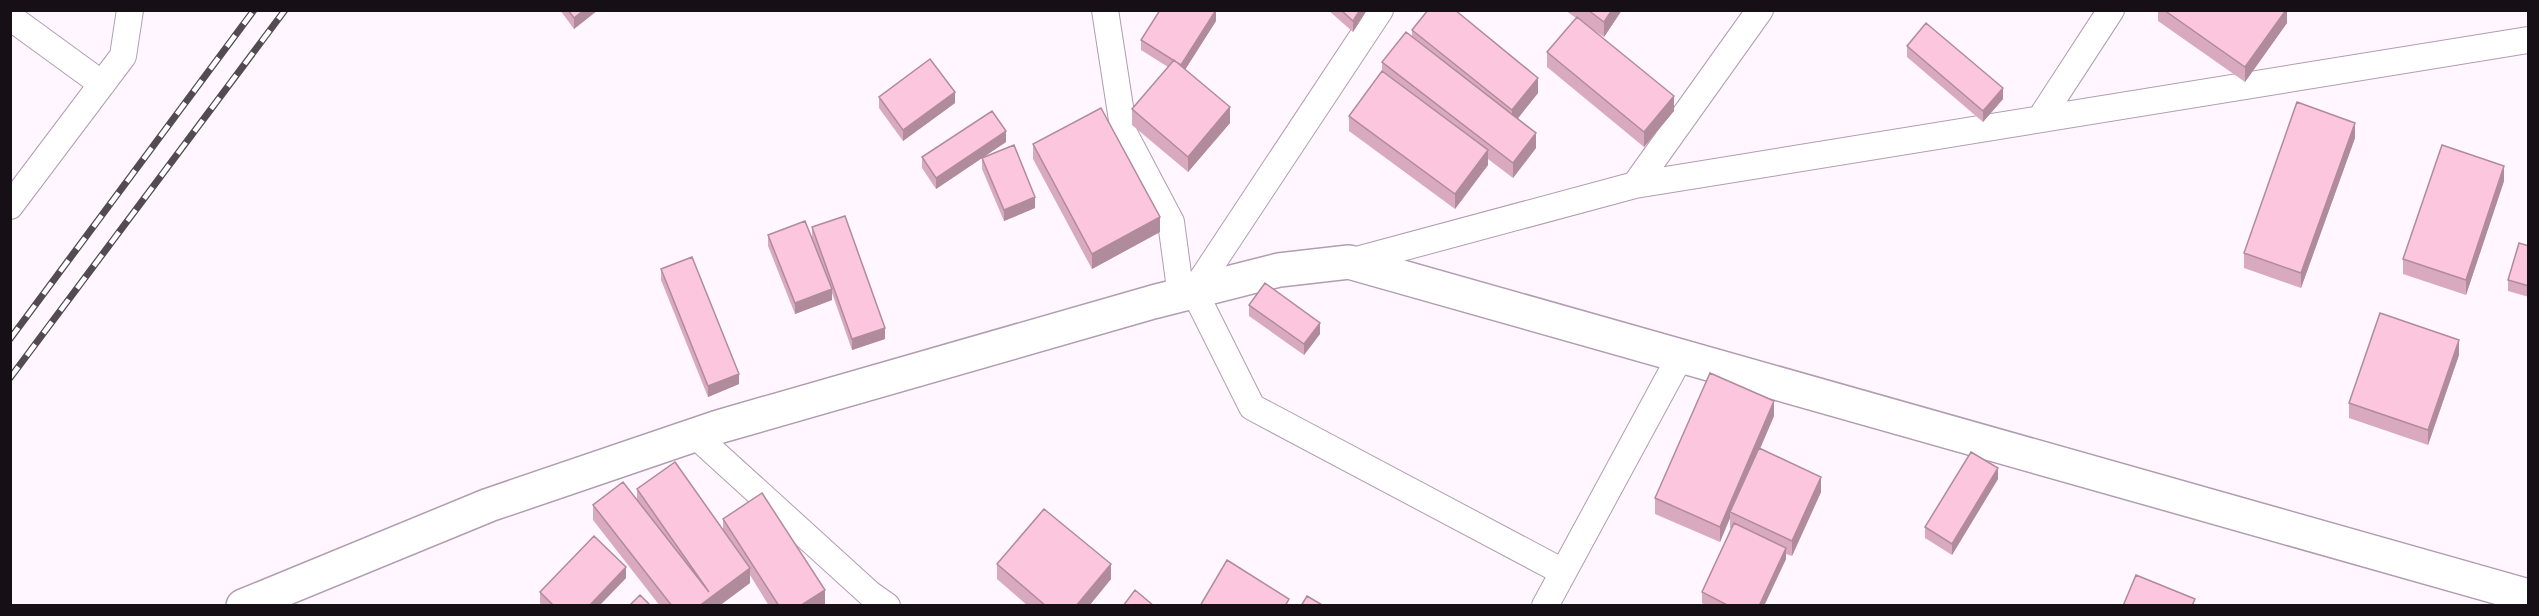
<svg xmlns="http://www.w3.org/2000/svg" width="2539" height="616" font-family="'Crimson Pro',serif">
	<style>
		.lines { fill: none; stroke-linecap: round; stroke-linejoin: round }
		.minor-casing { stroke: #b19db1; stroke-width: 28 }
		.secondary-casing { stroke: #b19db1; stroke-width: 36 }
		.minor { stroke: #fff; stroke-width: 26 }
		.secondary { stroke: #fff; stroke-width: 33 }
		.rail-casing { stroke: #524b52; stroke-width: 7 }
		.rail { stroke: #fff; stroke-width: 4.5; stroke-dasharray: 14; stroke-linecap: butt }
		.wall { fill: #d9aabf }
		.shaded-wall { fill: #b08b9b }
		.building { fill: #fcc6de; stroke: #b08b9b; stroke-width: 1.5 }
	</style>
	<rect width="100%" height="100%" fill="#fff6ff"/>
	<g class="lines">
		<defs>
			<path id="minor" d="M1105,10L1124,133L1171,222L1181,296
				M1380,10L1194,291L1252,407L1563,572
				M10,17L102,84
				M2040,119L2111,10
				M1635,185L1760,10
				M10,206L123,56L130,10
				M1349,262L1635,185L2528,40
				M695,435L870,594L887,606
				M1545,606L1681,355"/>
			<path id="secondary" d="M243,606L489,505L718,427L1153,302L1279,270L1349,262L2528,596"/>
		</defs>
		<!-- minor casing -->
		<use href="#minor" class="minor-casing"/>
		<!-- secondary casing -->
		<use href="#secondary" class="secondary-casing"/>
		<!-- minor -->
		<use href="#minor" class="minor"/>
		<!-- secondary -->
		<use href="#secondary" class="secondary"/>
		<defs>
			<path id="rail" d="M10,339L254,10
				M10,378L285,10"/>
		</defs>
		<!-- rail casing -->
		<use href="#rail" class="rail-casing"/>
		<!-- rail -->
		<use href="#rail" class="rail"/>
	</g>
	<!-- wall -->
	<path class="wall" d="M560,10H598L574,29Z
		M1328,10H1367L1353,32Z
		M1565,10H1622L1604,37L1586,25L1674,111L1644,147L1547,67V52L1576,18Z
		M2158,10H2287V23L2245,82L2158,21Z
		M1216,21L1185,70L1230,123L1188,172L1132,125V109L1168,67L1141,50V40Z
		M1412,30L1538,93L1517,118L1536,148L1513,178L1488,159V165L1455,209L1349,131V116L1382,72V62L1412,37Z
		M1907,46L2003,99L1983,122L1907,57Z
		M879,97L955,103L903,141L879,108Z
		M2355,138L2301,288L2244,268V253Z
		M1006,142L982,158L1035,208L1004,221L982,169V158L936,189L922,168V157Z
		M1033,144L1160,232L1092,269L1033,159Z
		M2504,181L2466,295L2403,274V259Z
		M812,227L885,339L852,350L832,293V300L795,314L768,246V235L819,257L812,238Z
		M2529,246V297L2508,291V280Z
		M661,269L739,384L708,397L661,280Z
		M1249,305L1320,334L1304,355L1249,316Z
		M2459,355L2428,445L2349,418V403Z
		M1774,416L1760,449L1821,492L1792,556L1786,554V559L1764,606H1706L1702,603V592L1732,528H1730V518L1720,542L1655,514V498Z
		M1998,479L1952,555L1925,538V527Z
		M637,489L723,530V519L825,605L824,606H769L750,575V583L719,606H660L593,520V505L637,500Z
		M997,564L1111,579L1089,606H1028L997,579Z
		M626,578L599,606H542L540,603V592Z"/>
	<!-- shaded-wall -->
	<path class="shaded-wall" d="M584,10H598L574,29V18Z
		M1216,10V21L1181,76V65Z
		M1360,10H1367L1353,32V21Z
		M1612,10H1622L1604,37V22Z
		M2286,10H2287V23L2245,82V67Z
		M1538,78V93L1512,126V110Z
		M2003,88V99L1983,122V111Z
		M955,92V103L903,141V130Z
		M1674,96V111L1644,147V132Z
		M1230,107V123L1188,172V157Z
		M2355,123V138L2301,288V273Z
		M1006,131V142L936,189V178Z
		M1536,133V148L1513,178V163Z
		M1488,150V165L1455,209V194Z
		M2504,166V181L2466,295V280Z
		M1035,197V208L1004,221V210Z
		M1160,217V232L1092,269V254Z
		M832,289V300L795,314V303Z
		M1320,323V334L1304,355V344Z
		M885,328V339L852,350V339Z
		M2459,340V355L2428,445V430Z
		M739,374V384L708,397V386Z
		M1774,401V416L1732,513L1730,512V518L1720,542V527Z
		M1998,468V479L1952,555V544Z
		M1821,477V492L1792,556V541Z
		M1786,548V559L1764,606H1759Z
		M1111,564V579L1089,606H1076Z
		M626,567V578L599,606H589Z
		M750,568V583L719,606H699Z
		M825,590V605L824,606H800Z"/>
	<!-- building -->
	<path class="building" d="M568,10H584L574,18Z
		M1160,10H1216L1181,65L1141,40Z
		M1341,10H1360L1353,21Z
		M1428,10H1455L1538,78L1512,110L1412,30Z
		M1588,10H1612L1604,22Z
		M2164,10H2286L2245,67Z
		M1577,17L1674,96L1644,132L1547,52Z
		M1926,23L2003,88L1983,111L1907,46Z
		M1406,32L1536,133L1513,163L1382,62Z
		M930,59L955,92L903,130L879,97Z
		M1174,60L1230,107L1188,157L1132,109Z
		M1382,71L1488,150L1455,194L1349,116Z
		M2297,102L2355,123L2301,273L2244,253Z
		M1101,108L1160,217L1092,254L1033,144Z
		M992,111L1006,131L936,178L922,157Z
		M1014,145L1035,197L1004,210L982,158Z
		M2442,145L2504,166L2466,280L2403,259Z
		M845,216L885,328L852,339L812,227Z
		M805,221L832,289L795,303L768,235Z
		M2519,243L2529,246V286L2508,280Z
		M692,257L739,374L708,386L661,269Z
		M1265,283L1320,323L1304,344L1249,305Z
		M2380,313L2459,340L2428,430L2349,403Z
		M1710,373L1774,401L1720,527L1655,498Z
		M1759,448L1821,477L1792,541L1730,512Z
		M1971,452L1998,468L1952,544L1925,527Z
		M675,462L750,568L699,606H672L593,505L623,482L709,592L637,489Z
		M762,493L825,590L800,606H779L723,519Z
		M1044,509L1111,564L1076,606H1046L997,564Z
		M1734,523L1786,548L1759,606H1729L1702,592Z
		M594,536L626,567L589,606H554L540,592Z
		M1227,560L1289,599L1285,606H1200Z
		M2136,575L2195,599L2192,606H2123Z
		M1135,590L1154,606H1123Z
		M640,595L651,606H629Z
		M1307,596L1324,606H1301Z"/>
	<!-- border -->
	<rect width="2539" height="616" fill="none" stroke="#160f16" stroke-width="24"/>
</svg>
